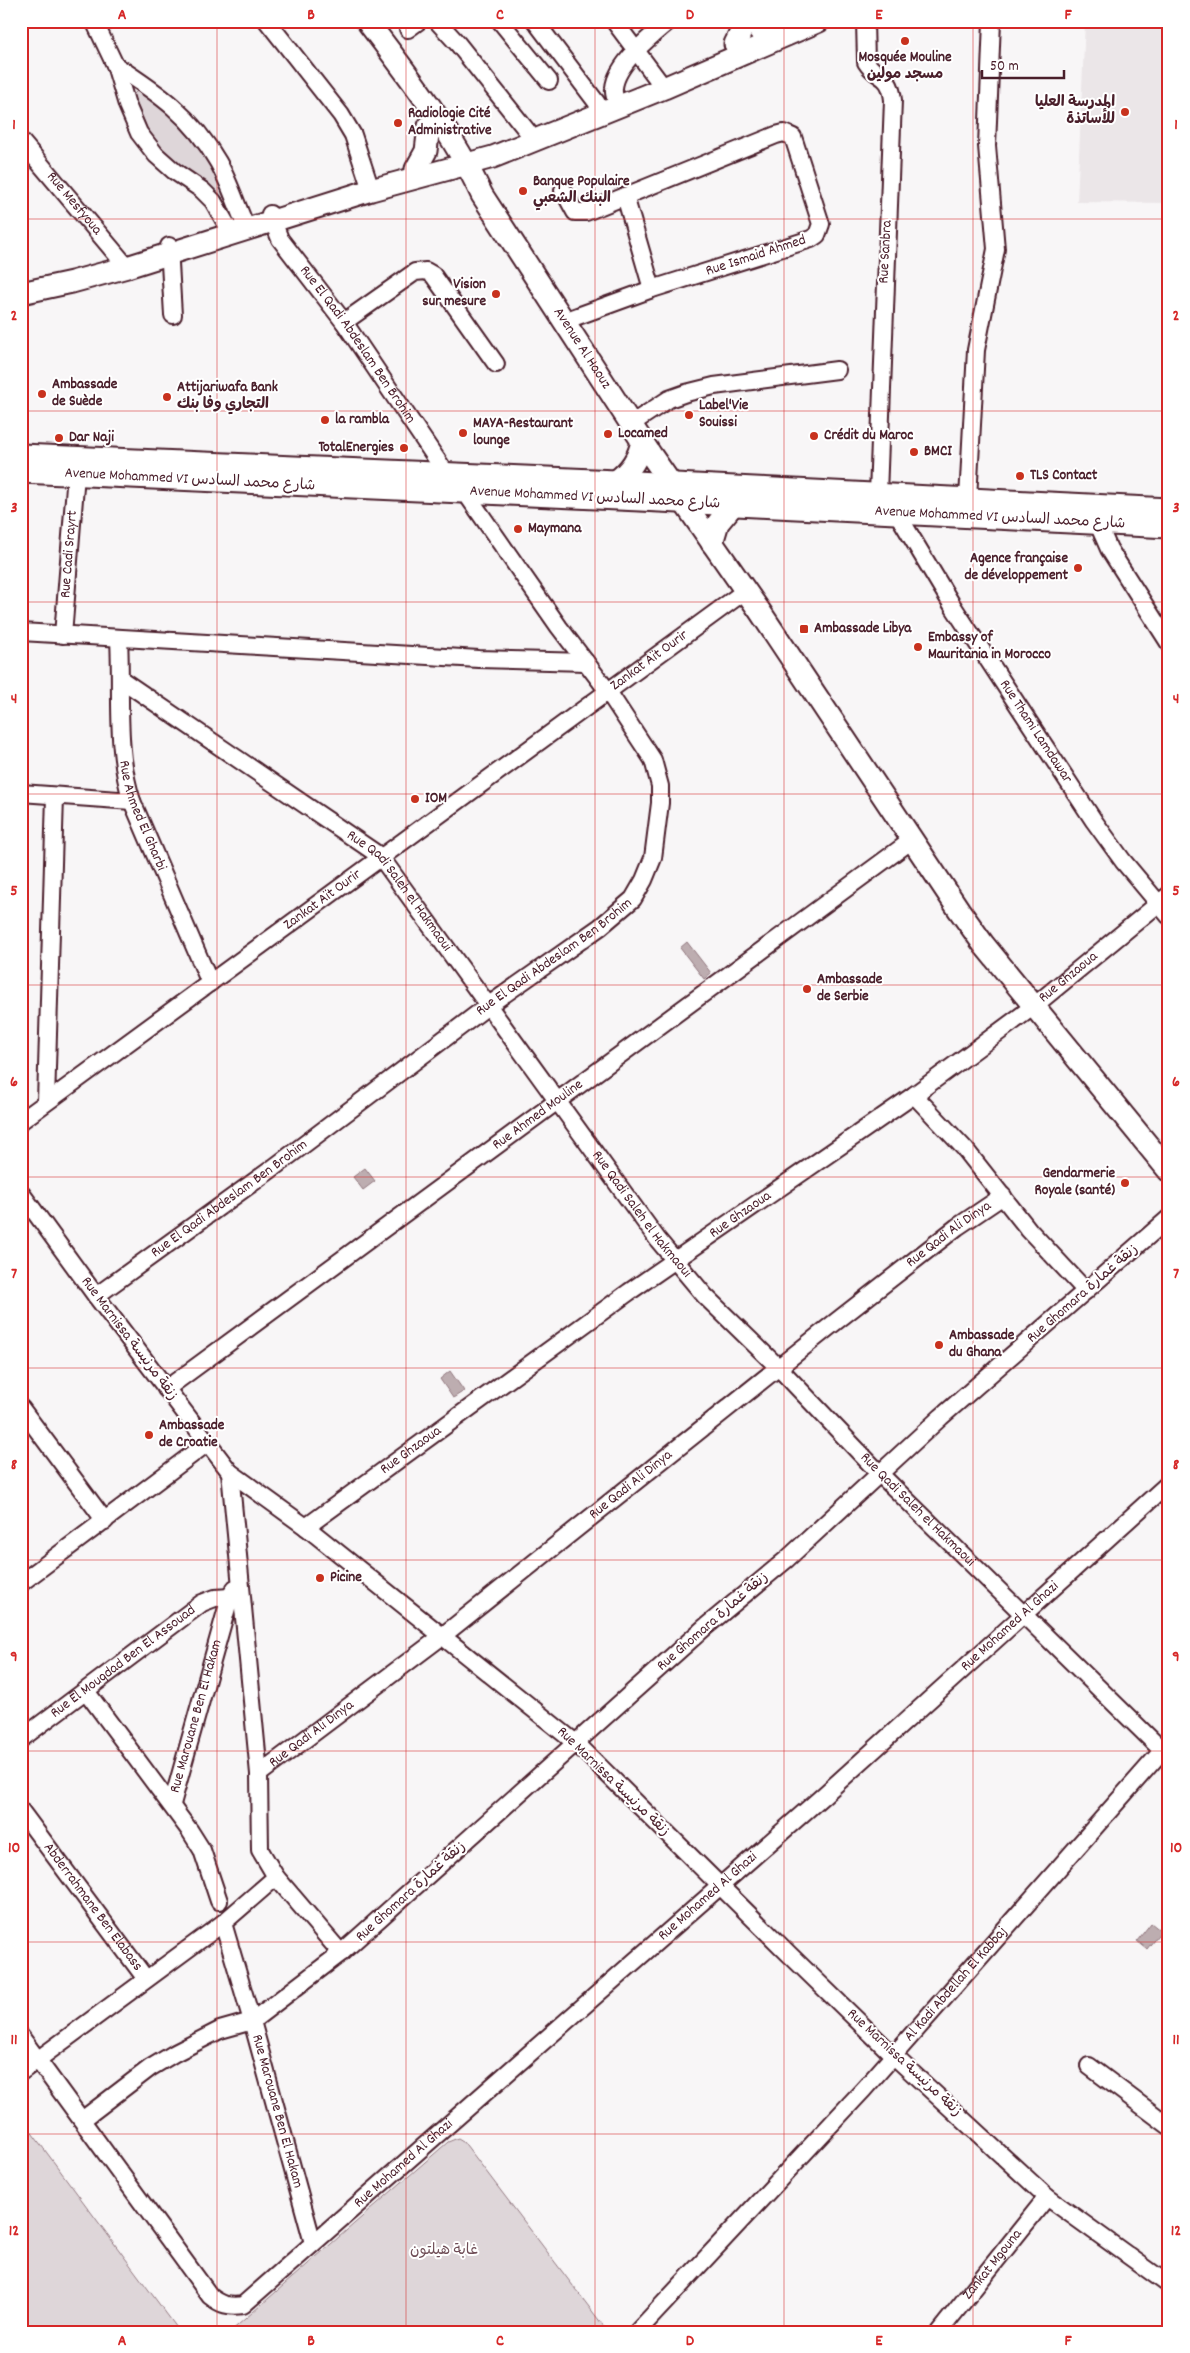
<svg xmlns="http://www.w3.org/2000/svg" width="1190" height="2353" font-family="Dekko,'Playpen Sans Arabic',sans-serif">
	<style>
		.built { fill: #ebe6e8 }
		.green { fill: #ded6d9; stroke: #947a82 }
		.water { fill: #bdadb0; stroke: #8f747b }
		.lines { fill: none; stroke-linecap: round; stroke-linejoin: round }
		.minor-casing { stroke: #4a1f2b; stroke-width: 20 }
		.major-casing { stroke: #4a1f2b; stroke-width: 25 }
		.minor { stroke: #fff; stroke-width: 16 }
		.major { stroke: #fff; stroke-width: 21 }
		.grid { fill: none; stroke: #d62828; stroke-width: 1; stroke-opacity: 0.55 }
		.poi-dot { fill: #c8321e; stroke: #fff; stroke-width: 2 }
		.labels { text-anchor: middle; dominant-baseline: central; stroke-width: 4; stroke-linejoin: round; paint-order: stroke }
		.poi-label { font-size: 15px; font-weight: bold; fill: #4a1f2b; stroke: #fff; text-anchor: start }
		.street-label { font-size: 15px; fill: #4a1f2b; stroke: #fff }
		.park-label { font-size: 15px; fill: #6f4d56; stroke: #fff }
		.neatline { fill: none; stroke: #d62828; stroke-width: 2 }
		.grid-label { font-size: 16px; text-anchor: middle; font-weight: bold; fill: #d62828 }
	</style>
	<rect width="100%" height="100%" fill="#f8f6f7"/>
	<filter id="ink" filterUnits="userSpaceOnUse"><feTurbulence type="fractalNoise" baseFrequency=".02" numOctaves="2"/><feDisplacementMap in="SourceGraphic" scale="10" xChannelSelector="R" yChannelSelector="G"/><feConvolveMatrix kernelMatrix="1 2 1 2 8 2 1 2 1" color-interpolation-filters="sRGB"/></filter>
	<g filter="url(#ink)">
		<!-- built -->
		<path class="built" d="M1085,21H1169V203L1077,202Z"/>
		<!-- green -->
		<path class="green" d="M139,89C183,125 202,143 226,196L217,200L200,182L152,140L133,95Z
			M21,2118L180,2332H21Z
			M458,2138L463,2141L608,2332H230L448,2142Z"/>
		<!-- water -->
		<path class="water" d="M687,942L711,973L704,979L680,948Z
			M365,1168L375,1181L363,1190L353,1177Z
			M450,1371L464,1391L453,1398L440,1379Z
			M1151,1923L1161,1931L1147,1949L1137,1941Z"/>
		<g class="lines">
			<defs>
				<g id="minor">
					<path d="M94,21L115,65L127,105L139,133L156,155L174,171L202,190L213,201L228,227"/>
					<path d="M267,21L341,115L353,135L371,190"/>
					<path d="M437,21L458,44L528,132"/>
					<path d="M500,21L549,81"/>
					<path d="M535,21L597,103"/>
					<path d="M614,21L664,88"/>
					<path d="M750,21L766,44"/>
					<path d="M865,21L866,62C877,80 890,72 893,100L878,494"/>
					<path d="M408,29L419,21"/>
					<path d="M759,34L771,21"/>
					<path d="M115,65C158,93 192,116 218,162C230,183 237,207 247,229"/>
					<path d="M618,107C616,101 613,95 614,88C616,64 651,36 669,21"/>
					<path id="s1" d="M21,141L127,267"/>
					<path d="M563,190L575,212H586L776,135L784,133L793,137L821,224L817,235L811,239L652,289L564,321"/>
					<path d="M625,196L652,289"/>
					<path id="s2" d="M270,214L280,239L344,322L446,473"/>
					<path d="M169,246L173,315"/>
					<path d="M344,322L415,272L426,271L433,275L496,364"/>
					<path d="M631,424L669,399L686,393L714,386L837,370"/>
					<path d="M968,499L976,350L996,249L987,146L992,21"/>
					<path id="s3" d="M897,513L954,608L1094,821L1123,861L1169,916"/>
					<path d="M1098,524L1109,549L1169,643"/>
					<path d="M21,632L479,659L586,662"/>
					<path id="s4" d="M63,635L76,474"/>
					<path id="s5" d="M119,639C122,693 115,749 132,801L210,983"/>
					<path id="s6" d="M122,680L380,856L658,1240L705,1296L780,1369L880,1474L1169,1757"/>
					<path d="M21,793L132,801"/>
					<path d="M914,1095L965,1149L1029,1230L1086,1291"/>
					<path d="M46,1102L55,796"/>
					<path id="s7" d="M21,1121L745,591"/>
					<path d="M21,1193L96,1296L230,1472L306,1527L577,1744L789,1954L894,2056L1047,2197L1169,2285"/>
					<path id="s8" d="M96,1296L273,1168L489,1005L600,927L633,899L644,880L653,858L660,803V786L653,760L607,690L559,627L465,492"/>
					<path id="s9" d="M166,1389L912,840"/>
					<path d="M21,1408L105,1521"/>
					<path d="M230,1472L259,1774L260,1850L276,1877L341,1953"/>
					<path id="s10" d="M306,1527L629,1292L914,1095L1034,1006L1169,895"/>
					<path d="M21,1583L206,1444"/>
					<path d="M86,1691L190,1831L202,1850L219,1901"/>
					<path id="s11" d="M21,1739L202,1603L215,1598L230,1597"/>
					<path id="s12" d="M259,1774L441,1637L829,1327L957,1227L1003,1196"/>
					<path id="s13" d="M172,1804L230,1597L235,1588"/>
					<path id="s14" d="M21,1811L146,1979"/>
					<path id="s15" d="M223,1923L252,2021L313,2243"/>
					<path id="s16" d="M21,2037L210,2296C221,2305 229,2307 243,2305L824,1795L1169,1483"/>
					<path d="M1089,2066L1169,2126"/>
					<path d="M21,2072L223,1923L276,1877"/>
					<path d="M82,2120L150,2068L175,2053L220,2030L252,2021L341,1953L704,1628L787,1559L941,1417L1169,1218"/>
					<path id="s17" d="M637,2332L864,2089L1169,1743"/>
					<path id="s18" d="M939,2332L1047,2197"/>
				</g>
				<g id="major">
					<path id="s19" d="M367,21C409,76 453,133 482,195L651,455L759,610L959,910L984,945L1169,1171"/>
					<path d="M735,44L740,34L742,21"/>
					<path d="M416,169L426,151L429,126"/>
					<path d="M21,293L72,282L127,267L371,190L493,157L664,88L819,21"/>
					<path d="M21,455L616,481L1169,509"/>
					<path d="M21,472L640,500L1169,527"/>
					<path d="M616,481C630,471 639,458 642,441"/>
					<path d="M712,543L718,523L733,505"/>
				</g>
			</defs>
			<!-- minor casing -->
			<use href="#minor" class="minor-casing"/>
			<!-- major casing -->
			<use href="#major" class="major-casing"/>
			<!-- minor -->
			<use href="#minor" class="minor"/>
			<!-- major -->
			<use href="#major" class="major"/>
		</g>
	</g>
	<!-- grid -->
	<path class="grid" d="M217,21V2332M406,21V2332M595,21V2332M784,21V2332M973,21V2332M21,219H1169M21,411H1169M21,602H1169M21,794H1169M21,985H1169M21,1177H1169M21,1368H1169M21,1560H1169M21,1751H1169M21,1942H1169M21,2134H1169"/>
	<!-- markers -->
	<g class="poi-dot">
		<circle cx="905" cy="41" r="5"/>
		<circle cx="1125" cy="112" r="5"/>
		<circle cx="398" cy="123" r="5"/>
		<circle cx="523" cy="191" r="5"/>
		<circle cx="496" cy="294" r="5"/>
		<circle cx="42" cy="394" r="5"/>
		<circle cx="167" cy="397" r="5"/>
		<circle cx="689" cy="415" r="5"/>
		<circle cx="325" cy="420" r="5"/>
		<circle cx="463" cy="433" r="5"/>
		<circle cx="608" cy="434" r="5"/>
		<circle cx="814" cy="436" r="5"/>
		<circle cx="59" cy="438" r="5"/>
		<circle cx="404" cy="448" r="5"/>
		<circle cx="914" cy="452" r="5"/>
		<circle cx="1020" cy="476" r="5"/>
		<circle cx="518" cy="529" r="5"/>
		<circle cx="1078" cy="568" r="5"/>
		<rect x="799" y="624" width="10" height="10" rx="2.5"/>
		<circle cx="918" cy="647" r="5"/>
		<circle cx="415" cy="799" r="5"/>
		<circle cx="807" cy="989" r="5"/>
		<circle cx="1125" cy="1183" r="5"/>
		<circle cx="939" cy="1345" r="5"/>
		<circle cx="149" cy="1435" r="5"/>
		<circle cx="320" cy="1578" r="5"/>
	</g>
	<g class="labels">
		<!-- poi labels -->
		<g class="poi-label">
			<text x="905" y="58" text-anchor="middle">Mosquée Mouline<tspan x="905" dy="17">مسجد مولين</tspan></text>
			<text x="1115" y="103" text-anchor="end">المدرسة العليا<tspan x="1115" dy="17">للأساتذة</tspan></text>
			<text x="408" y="114">Radiologie Cité<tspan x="408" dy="17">Administrative</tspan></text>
			<text x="533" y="182">Banque Populaire<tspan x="533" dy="17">البنك الشعبي</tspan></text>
			<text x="486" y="285" text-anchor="end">Vision<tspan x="486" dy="17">sur mesure</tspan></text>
			<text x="52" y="385">Ambassade<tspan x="52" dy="17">de Suède</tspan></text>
			<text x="177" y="388">Attijariwafa Bank<tspan x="177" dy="17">التجاري وفا بنك</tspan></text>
			<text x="699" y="406">Label'Vie<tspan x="699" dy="17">Souissi</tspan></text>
			<text x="335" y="420">la rambla</text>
			<text x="473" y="424">MAYA-Restaurant<tspan x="473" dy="17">lounge</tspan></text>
			<text x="618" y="434">Locamed</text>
			<text x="824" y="436">Crédit du Maroc</text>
			<text x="69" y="438">Dar Naji</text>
			<text x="394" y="448" text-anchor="end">TotalEnergies</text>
			<text x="924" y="452">BMCI</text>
			<text x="1030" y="476">TLS Contact</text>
			<text x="528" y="529">Maymana</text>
			<text x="1068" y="559" text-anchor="end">Agence française<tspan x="1068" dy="17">de développement</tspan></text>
			<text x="814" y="629">Ambassade Libya</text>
			<text x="928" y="638">Embassy of<tspan x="928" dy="17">Mauritania in Morocco</tspan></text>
			<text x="425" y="799">IOM</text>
			<text x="817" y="980">Ambassade<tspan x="817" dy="17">de Serbie</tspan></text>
			<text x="1115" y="1174" text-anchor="end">Gendarmerie<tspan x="1115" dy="17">Royale (santé)</tspan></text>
			<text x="949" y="1336">Ambassade<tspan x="949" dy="17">du Ghana</tspan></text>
			<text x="159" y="1426">Ambassade<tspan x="159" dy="17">de Croatie</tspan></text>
			<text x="330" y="1578">Picine</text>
		</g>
		<!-- street labels -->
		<g class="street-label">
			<text stroke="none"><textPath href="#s1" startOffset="82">Rue Mesfyoua</textPath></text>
			<text transform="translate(886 252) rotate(-87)">Rue Sanbra</text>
			<text transform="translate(756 256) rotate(-18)">Rue Ismaid Ahmed</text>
			<text stroke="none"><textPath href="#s2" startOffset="158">Rue El Qadi Abdeslam Ben Brohim</textPath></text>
			<text stroke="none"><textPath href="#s19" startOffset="392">Avenue Al Haouz</textPath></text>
			<text transform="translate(190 480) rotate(3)">Avenue Mohammed VI شارع محمد السادس</text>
			<text transform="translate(595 498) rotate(3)">Avenue Mohammed VI شارع محمد السادس</text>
			<text transform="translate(1000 518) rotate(3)">Avenue Mohammed VI شارع محمد السادس</text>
			<text stroke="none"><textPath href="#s4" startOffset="81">Rue Cadi Srayrt</textPath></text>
			<text stroke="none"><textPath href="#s7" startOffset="779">Zankat Aït Ourir</textPath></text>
			<text stroke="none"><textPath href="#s3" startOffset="259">Rue Thami Lamdawar</textPath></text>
			<text stroke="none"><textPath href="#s5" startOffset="180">Rue Ahmed El Gharbi</textPath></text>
			<text stroke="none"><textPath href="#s6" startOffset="351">Rue Qadi Saleh el Hakmaoui</textPath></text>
			<text stroke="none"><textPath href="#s7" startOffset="374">Zankat Aït Ourir</textPath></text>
			<text stroke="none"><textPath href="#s8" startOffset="570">Rue El Qadi Abdeslam Ben Brohim</textPath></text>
			<text stroke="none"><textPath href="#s10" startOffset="940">Rue Ghzaoua</textPath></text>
			<text stroke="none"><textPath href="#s9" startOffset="462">Rue Ahmed Mouline</textPath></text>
			<text stroke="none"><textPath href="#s8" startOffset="165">Rue El Qadi Abdeslam Ben Brohim</textPath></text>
			<text stroke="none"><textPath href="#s6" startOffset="756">Rue Qadi Saleh el Hakmaoui</textPath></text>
			<text stroke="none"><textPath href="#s10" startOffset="535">Rue Ghzaoua</textPath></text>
			<text stroke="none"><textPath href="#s12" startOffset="876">Rue Qadi Ali Dinya</textPath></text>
			<text transform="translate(1083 1294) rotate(-41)">Rue Ghomara زنقة غمارة</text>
			<text transform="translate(129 1339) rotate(53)">Rue Marnissa زنقة مرنيسة</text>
			<text stroke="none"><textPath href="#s10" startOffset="130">Rue Ghzaoua</textPath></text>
			<text stroke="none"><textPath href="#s12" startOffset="471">Rue Qadi Ali Dinya</textPath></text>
			<text stroke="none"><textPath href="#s6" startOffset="1161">Rue Qadi Saleh el Hakmaoui</textPath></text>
			<text transform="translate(713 1622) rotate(-41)">Rue Ghomara زنقة غمارة</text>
			<text stroke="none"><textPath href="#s16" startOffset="1380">Rue Mohamed Al Ghazi</textPath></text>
			<text stroke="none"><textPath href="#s11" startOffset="128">Rue El Mouqdad Ben El Assouad</textPath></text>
			<text stroke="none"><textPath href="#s13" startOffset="91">Rue Marouane Ben El Hakam</textPath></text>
			<text stroke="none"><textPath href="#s12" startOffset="66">Rue Qadi Ali Dinya</textPath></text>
			<text transform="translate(613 1782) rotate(44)">Rue Marnissa زنقة مرنيسة</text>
			<text transform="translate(411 1892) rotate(-42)">Rue Ghomara زنقة غمارة</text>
			<text stroke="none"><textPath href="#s16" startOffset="975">Rue Mohamed Al Ghazi</textPath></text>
			<text stroke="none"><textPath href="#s14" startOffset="120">Abderrahmane Ben Elabass</textPath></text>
			<text stroke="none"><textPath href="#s17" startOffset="472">Al Kadi Abdellah El Kabbaj</textPath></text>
			<text transform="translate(904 2063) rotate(43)">Rue Marnissa زنقة مرنيسة</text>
			<text stroke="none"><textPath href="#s15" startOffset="196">Rue Marouane Ben El Hakam</textPath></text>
			<text stroke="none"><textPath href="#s16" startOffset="570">Rue Mohamed Al Ghazi</textPath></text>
			<text stroke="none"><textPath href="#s18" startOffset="86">Zankat Mgouna</textPath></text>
		</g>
		<!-- park labels -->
		<g class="park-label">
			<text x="444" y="2251">غابة هيلتون</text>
		</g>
	</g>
	<!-- margin -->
	<rect width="1190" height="2353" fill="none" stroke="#fff" stroke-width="55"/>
	<!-- scale -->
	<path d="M982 70v8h82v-8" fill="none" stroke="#4a1f2b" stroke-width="2.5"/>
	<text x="990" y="70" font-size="15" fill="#4a1f2b" stroke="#ffffff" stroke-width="4" paint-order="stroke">50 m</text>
	<rect x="28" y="28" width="1134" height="2298" class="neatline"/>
	<g class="grid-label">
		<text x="122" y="19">A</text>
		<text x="311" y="19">B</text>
		<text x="500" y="19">C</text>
		<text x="690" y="19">D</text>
		<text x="879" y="19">E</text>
		<text x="1068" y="19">F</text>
		<text x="14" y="129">1</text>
		<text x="1176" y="129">1</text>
		<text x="14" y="320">2</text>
		<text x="1176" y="320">2</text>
		<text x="14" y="512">3</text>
		<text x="1176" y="512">3</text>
		<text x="14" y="703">4</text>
		<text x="1176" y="703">4</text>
		<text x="14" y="895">5</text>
		<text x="1176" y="895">5</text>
		<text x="14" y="1086">6</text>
		<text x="1176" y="1086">6</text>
		<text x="14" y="1278">7</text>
		<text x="1176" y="1278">7</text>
		<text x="14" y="1469">8</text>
		<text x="1176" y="1469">8</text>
		<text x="14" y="1661">9</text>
		<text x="1176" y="1661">9</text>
		<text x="14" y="1852">10</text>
		<text x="1176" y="1852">10</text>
		<text x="14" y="2044">11</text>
		<text x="1176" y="2044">11</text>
		<text x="14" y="2235">12</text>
		<text x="1176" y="2235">12</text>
		<text x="122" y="2345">A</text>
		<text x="311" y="2345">B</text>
		<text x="500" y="2345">C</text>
		<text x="690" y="2345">D</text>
		<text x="879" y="2345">E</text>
		<text x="1068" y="2345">F</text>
	</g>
</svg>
